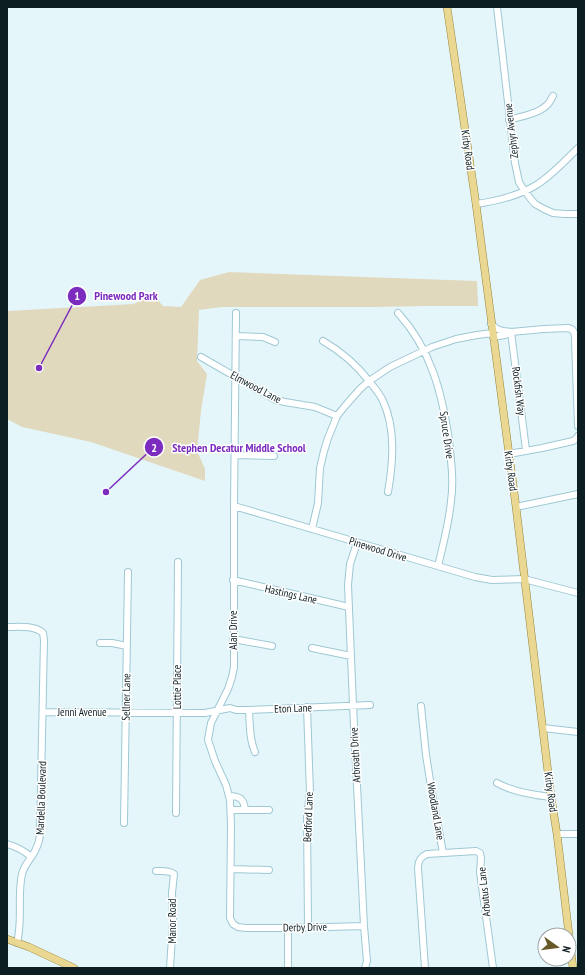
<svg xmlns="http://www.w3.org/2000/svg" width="585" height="975" font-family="'PT Sans Narrow',sans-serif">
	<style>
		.green { fill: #e1d9be }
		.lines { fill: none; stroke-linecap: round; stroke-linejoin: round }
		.minor-casing { stroke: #9ec8d4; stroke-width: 8 }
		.major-casing { stroke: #94853b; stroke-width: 8 }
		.minor { stroke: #fff; stroke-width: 6 }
		.major { stroke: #ead791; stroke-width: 7 }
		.labels { text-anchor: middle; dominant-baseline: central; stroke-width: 3; stroke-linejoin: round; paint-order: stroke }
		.street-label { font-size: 11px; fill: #0d1e22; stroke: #fff }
		.leader { fill: none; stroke: #7b2cbf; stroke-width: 1.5 }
		.callout-dot { fill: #7b2cbf; stroke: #fff; stroke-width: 1.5 }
		.mark-label { font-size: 12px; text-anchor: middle; font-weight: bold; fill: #fff }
		.callout-label { font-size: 12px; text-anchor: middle; font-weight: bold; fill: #7b2cbf; stroke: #fff; stroke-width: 3; stroke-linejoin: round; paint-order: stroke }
	</style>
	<rect width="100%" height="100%" fill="#e5f6fb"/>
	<!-- green -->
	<path class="green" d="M229,272L477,281L478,306H425L376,307H222L199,310L197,361L207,374L201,411L197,451L205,469V481L91,442L22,427L7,419V311L134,304L153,294L163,306L181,307L200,280Z"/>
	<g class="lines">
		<defs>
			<path id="minor" d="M497,7L515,163L519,182L522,187L530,198L535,204L544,209L553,213L564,214H578
				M509,120C522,116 539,114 548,104C550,102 551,99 553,96
				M476,204C498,201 519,196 538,184C553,174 566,160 578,148
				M236,313L234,506V667L232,677L228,689L211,723L209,734L208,740L215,761L226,785L230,800L231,825L230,918L233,924L238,927L246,928H288L364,926
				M398,313C431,349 442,393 449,440C451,461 454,481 451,501C449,523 443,545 438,566
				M491,324L497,329L503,331L511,332L544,329L568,328C575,329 575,335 575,341L578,426
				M511,332L526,450
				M236,336L263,337L275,342
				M493,337L505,335L511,332
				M323,341C342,352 356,364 369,381C374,387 380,394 383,401C396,429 393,463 388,492
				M201,357L276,400L285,402L315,407L337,416
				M509,454L542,448L573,441L577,438L578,436
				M235,455L274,456
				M234,506L475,577L492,580L524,579L578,593
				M516,507L578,494
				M312,529L318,503L320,468L324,451L328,438L337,416L345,406L360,389L369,381L390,367L432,347L456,339L477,335L492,333
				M357,543L350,564L348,585L353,705L364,926L367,961L365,968
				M233,580L349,607
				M7,627C18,627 34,625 43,633L44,640L40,833C40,839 38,845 35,851C31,859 24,865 22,874C17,897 23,920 17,943
				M233,639L272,646
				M100,643H112L127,646
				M312,648L351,656
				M421,706L426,755L432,793L443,853
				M307,707L310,793L307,817L308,927
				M249,710C250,724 249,739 255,752
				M43,712L205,713L230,708L236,710H249L370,705
				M543,728L578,732
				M497,783C513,792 533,795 551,797
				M229,796C240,796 244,799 245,810
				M231,810H269
				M176,813L178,562
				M124,823L128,572
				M557,834H578
				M7,844C17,847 24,850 31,857
				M231,869L269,870
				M156,871C162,871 169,870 174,874L172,893L173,921L170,968
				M288,928V968
				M425,968L418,868C418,861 420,857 427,854L476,851L480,853L481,858L480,872L493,968"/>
			<path id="major" d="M447,7L476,204L516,507L551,797L557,834L569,935
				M569,936L573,968
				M7,939L29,947L74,968"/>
		</defs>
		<!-- minor casing -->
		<use href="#minor" class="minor-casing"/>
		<!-- major casing -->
		<use href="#major" class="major-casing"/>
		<!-- minor -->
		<use href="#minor" class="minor"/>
		<!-- major -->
		<use href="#major" class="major"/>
	</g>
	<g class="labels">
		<!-- street labels -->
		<g class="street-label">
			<text transform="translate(511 131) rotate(-97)">Zephyr Avenue</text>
			<text transform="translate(468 150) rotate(82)">Kirby Road</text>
			<text transform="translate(256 387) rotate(28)">Elmwood Lane</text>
			<text transform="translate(519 391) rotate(83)">Rockfish Way</text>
			<text transform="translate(447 435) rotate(82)">Spruce Drive</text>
			<text transform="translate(511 471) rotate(82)">Kirby Road</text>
			<text transform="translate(378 549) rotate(17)">Pinewood Drive</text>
			<text transform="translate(291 594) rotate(13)">Hastings Lane</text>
			<text transform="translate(233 630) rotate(-90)">Alan Drive</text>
			<text transform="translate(177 687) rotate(-90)">Lottie Place</text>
			<text transform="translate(126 697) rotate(-89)">Sellner Lane</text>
			<text transform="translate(293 708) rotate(-2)">Eton Lane</text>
			<text x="82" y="712">Jenni Avenue</text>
			<text transform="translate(355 755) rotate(-93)">Arbroath Drive</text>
			<text transform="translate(551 792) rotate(82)">Kirby Road</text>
			<text transform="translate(41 798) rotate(-88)">Mardella Boulevard</text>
			<text transform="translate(436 811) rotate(80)">Woodland Lane</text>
			<text transform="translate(308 817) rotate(-88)">Bedford Lane</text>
			<text transform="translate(484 892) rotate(-96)">Arbutus Lane</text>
			<text transform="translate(172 921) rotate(-90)">Manor Road</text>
			<text transform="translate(305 927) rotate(-1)">Derby Drive</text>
		</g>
	</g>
	<!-- callouts -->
	<path class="leader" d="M39 368L77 296M106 492L154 447"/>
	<g class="callout-dot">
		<circle cx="39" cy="368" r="4"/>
		<circle cx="106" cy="492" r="4"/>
		<circle cx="77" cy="296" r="10"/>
		<circle cx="154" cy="447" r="10"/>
	</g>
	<g class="mark-label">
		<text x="77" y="300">1</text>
		<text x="154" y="452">2</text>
	</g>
	<g class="callout-label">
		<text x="126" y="300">Pinewood Park</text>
		<text x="239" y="452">Stephen Decatur Middle School</text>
	</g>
	<!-- border -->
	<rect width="585" height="975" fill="none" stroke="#0d1e22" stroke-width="16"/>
	<!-- north arrow -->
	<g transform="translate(557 947) rotate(104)"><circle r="19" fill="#ffffff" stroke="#9ea5a7"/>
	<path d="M0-3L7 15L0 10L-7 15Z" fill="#685a27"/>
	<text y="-6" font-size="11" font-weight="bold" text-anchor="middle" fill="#0d1e22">N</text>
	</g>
</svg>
